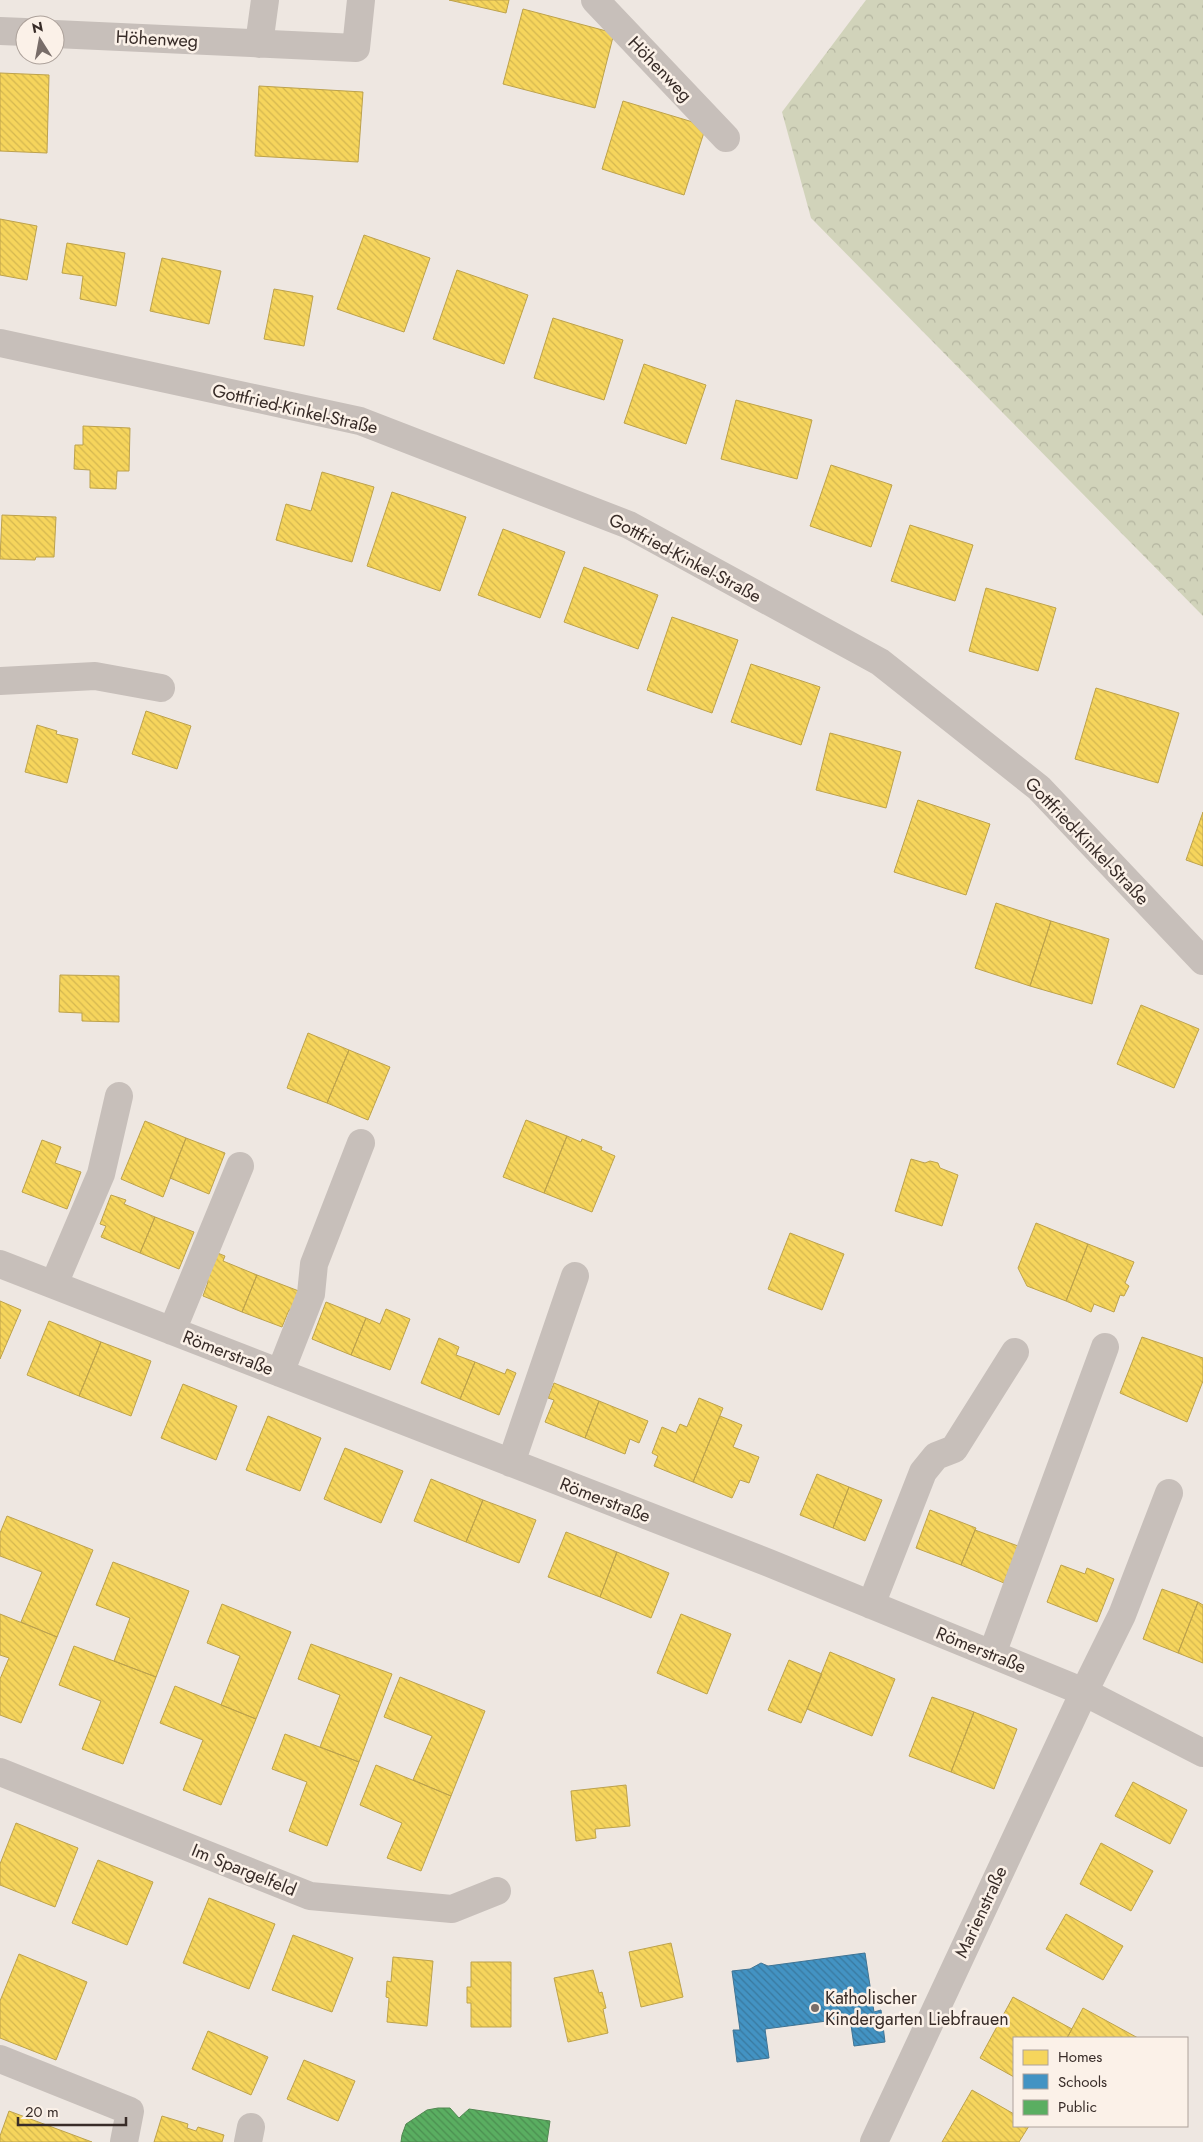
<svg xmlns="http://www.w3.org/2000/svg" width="1203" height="2142" font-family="Jost,sans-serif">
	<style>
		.forest { fill: url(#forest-crowns) }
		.homes { fill: url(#homes-back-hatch); stroke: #bda24c }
		.schools { fill: url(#schools-back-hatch); stroke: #407494 }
		.public { fill: url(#public-back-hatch); stroke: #508750 }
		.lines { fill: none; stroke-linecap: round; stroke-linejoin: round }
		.minor { stroke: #c7bfba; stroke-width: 28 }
		.poi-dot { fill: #786d69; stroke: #fbf1e8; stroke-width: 2 }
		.labels { text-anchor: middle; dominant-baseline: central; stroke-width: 5; stroke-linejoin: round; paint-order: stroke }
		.street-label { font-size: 18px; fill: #382c28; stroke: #fbf1e8 }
		.poi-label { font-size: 18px; fill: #382c28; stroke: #fbf1e8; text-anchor: start }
	</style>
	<defs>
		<pattern id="forest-crowns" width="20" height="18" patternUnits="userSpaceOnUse" patternTransform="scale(1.25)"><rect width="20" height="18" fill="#d1d3ba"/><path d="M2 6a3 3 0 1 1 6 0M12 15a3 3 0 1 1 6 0" fill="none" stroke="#b4b5a0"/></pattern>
		<pattern id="homes-back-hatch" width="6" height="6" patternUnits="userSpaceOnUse" patternTransform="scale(1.25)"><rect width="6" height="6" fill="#f6d55c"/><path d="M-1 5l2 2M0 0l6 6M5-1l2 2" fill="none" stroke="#d4b750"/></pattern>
		<pattern id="schools-back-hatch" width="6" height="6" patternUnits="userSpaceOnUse" patternTransform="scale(1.25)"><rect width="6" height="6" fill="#4393c3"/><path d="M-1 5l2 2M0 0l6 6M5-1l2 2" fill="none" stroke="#39789e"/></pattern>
		<pattern id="public-back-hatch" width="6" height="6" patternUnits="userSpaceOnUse" patternTransform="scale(1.25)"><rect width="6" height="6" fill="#5aae61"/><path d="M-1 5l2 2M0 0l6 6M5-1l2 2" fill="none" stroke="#4b8e50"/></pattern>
	</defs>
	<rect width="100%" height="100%" fill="#eee7e1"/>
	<!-- forest -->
	<path class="forest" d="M866,0H1203V616L811,218L782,112Z"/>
	<!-- homes -->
	<path class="homes" d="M449,0H509L506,13Z
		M523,9L614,33L595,108L503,84Z
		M0,73L49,75L47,153L0,151Z
		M259,86L363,92L358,162L255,156Z
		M623,101L706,126L684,195L602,169Z
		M0,219L37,226L27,280L0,275Z
		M364,235L430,258L404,332L337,309Z
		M67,243L125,253L116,306L80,299L83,276L62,273Z
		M162,258L221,271L209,324L150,311Z
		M457,270L528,295L504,364L433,339Z
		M274,289L313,296L304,346L264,339Z
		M553,318L623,340L604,400L534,378Z
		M644,364L706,385L686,444L624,423Z
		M736,400L812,420L797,479L721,459Z
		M83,426L130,428L129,471H117L116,489L90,488V470L74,469L75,445H83Z
		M831,465L892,485L871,547L810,526Z
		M322,472L374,487L352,562L276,540L286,504L311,511Z
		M392,492L466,517L440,591L367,566Z
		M2,515L56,517L54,557H36L35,560L0,559Z
		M910,525L973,545L955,601L891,581Z
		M503,529L565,552L540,618L478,595Z
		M584,567L658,595L638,649L564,622Z
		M986,588L1056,608L1038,671L969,651Z
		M672,617L738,640L712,713L647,690Z
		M751,664L820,687L801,745L731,722Z
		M1096,688L1179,713L1158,783L1075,759Z
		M146,711L191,726L177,769L132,754Z
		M37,725L57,731L56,734L78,739L67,783L25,772Z
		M830,733L901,752L886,808L816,790Z
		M918,800L990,824L966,895L894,872Z
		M1203,812V866L1186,860Z
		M996,903L1051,921L1030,986L975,968Z
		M1051,921L1109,939L1092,1004L1030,986Z
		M60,975L119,976V1022L82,1021V1013L59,1012Z
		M1141,1005L1199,1029L1174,1088L1117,1064Z
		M308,1033L349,1050L327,1103L287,1088Z
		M349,1050L390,1067L368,1120L327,1103Z
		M526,1120L567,1136L544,1193L503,1177Z
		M145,1121L186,1138L163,1197L121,1179Z
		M567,1136L581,1142L582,1139L602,1147L601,1150L615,1156L592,1212L544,1193Z
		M186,1138L225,1153L209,1194L170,1178Z
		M42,1140L61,1147L55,1163L81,1172L67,1209L22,1192Z
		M911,1159L925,1163L930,1161L938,1163L940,1168L958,1175L942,1226L895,1211Z
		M111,1195L126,1200L124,1204L155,1217L140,1253L101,1237L106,1226L100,1224Z
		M155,1217L194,1232L179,1269L140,1253Z
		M1036,1223L1088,1244L1066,1301L1027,1286L1018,1268Z
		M790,1233L844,1254L822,1310L768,1289Z
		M1088,1244L1134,1262L1125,1283L1129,1286L1124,1296L1120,1295L1114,1312L1094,1304L1091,1312L1066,1301Z
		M215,1252L225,1256L223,1261L257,1275L242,1312L203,1296L208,1282L203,1280Z
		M257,1275L304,1293L296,1313L289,1310L282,1327L242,1312Z
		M0,1301L21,1310L0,1359Z
		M326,1302L366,1318L351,1355L312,1339Z
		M386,1309L410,1319L390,1370L351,1355L366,1318L380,1324Z
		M49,1321L101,1342L79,1396L27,1375Z
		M1142,1337L1203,1358V1381L1187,1422L1120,1393Z
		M439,1338L459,1347L456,1355L475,1362L460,1399L421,1383Z
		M101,1342L151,1361L131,1416L79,1396Z
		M475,1362L505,1374L507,1369L516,1373L499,1415L460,1399Z
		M554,1383L599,1401L585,1438L545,1422L554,1400L548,1398Z
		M183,1384L237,1406L216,1460L161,1438Z
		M699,1398L723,1408L693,1482L654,1466L658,1456L652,1453L662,1427L676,1433L680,1424L687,1427Z
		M599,1401L648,1421L639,1443L630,1439L625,1454L585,1438Z
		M268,1416L321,1438L300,1491L246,1470Z
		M720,1416L742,1425L733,1447L759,1457L749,1483L740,1480L732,1498L693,1482Z
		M345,1448L403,1471L381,1523L324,1499Z
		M817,1474L849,1487L833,1528L800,1515Z
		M431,1479L483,1500L466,1542L414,1521Z
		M849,1487L882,1500L865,1541L833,1528Z
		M483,1500L536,1520L519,1563L466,1542Z
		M930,1510L976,1528L961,1565L916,1548Z
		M7,1516L93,1550L57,1637L21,1622L42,1572L0,1556V1533Z
		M975,1530L1018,1546L1004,1583L961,1565Z
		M566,1532L617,1552L600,1597L548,1577Z
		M617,1552L669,1573L651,1618L600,1597Z
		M113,1562L189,1591L156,1677L114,1661L130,1618L96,1605Z
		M1061,1565L1085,1574L1087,1568L1114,1579L1097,1622L1047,1602Z
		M1162,1589L1198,1602L1178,1653L1143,1639Z
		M1198,1602L1203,1605V1663L1178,1653Z
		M222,1604L291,1632L256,1719L221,1705L240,1656L207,1643Z
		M0,1614L57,1637L21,1723L0,1715V1679L9,1658L0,1655Z
		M681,1614L731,1634L707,1694L657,1673Z
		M311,1644L392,1674L359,1762L320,1747L340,1695L298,1679Z
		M74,1646L156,1677L123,1764L82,1749L101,1701L59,1685Z
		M830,1652L895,1679L872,1736L807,1709Z
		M789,1660L822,1674L801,1723L768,1710Z
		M400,1677L485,1711L451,1796L413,1780L432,1736L384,1717Z
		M175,1686L256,1719L221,1805L183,1790L203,1740L160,1723Z
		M932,1697L974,1712L951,1772L909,1756Z
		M974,1712L1017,1729L994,1789L951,1772Z
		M285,1734L359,1762L327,1846L289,1831L307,1782L272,1769Z
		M376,1765L451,1796L421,1871L387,1858L402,1823L360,1805Z
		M1133,1782L1187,1810L1170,1844L1115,1816Z
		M626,1785L630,1826L595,1829L596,1838L576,1841L571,1791Z
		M16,1823L78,1848L55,1907L0,1885V1864Z
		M1101,1843L1153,1871L1131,1911L1080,1884Z
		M98,1860L153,1882L127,1945L72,1923Z
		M209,1898L275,1924L249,1989L183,1963Z
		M1066,1914L1123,1946L1103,1980L1046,1949Z
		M293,1935L353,1958L332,2012L272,1990Z
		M671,1943L683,1997L641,2007L629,1952Z
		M19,1954L87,1982L56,2060L0,2038V2001Z
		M393,1957L433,1961L427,2026L387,2022L389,1998L386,1997L387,1981L391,1982Z
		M471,1962H511V2027H471V2003H467V1987H471Z
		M593,1970L599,1993L602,1992L606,2008L603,2009L608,2033L568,2042L554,1978Z
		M1013,1997L1072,2029L1067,2038H1014V2077L980,2058Z
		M1083,2008L1138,2038H1067Z
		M208,2031L268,2057L251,2095L192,2069Z
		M304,2060L355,2081L338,2121L287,2099Z
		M972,2090L1014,2114V2126H1029L1019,2142H942Z
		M9,2111L92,2142H0V2136Z
		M162,2116L188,2124L187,2128L196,2131L198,2127L224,2135L222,2142H154Z"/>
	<!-- schools -->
	<path class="schools" d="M865,1953L874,2012L881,2010L885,2042L854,2046L850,2018L765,2029L769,2058L737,2062L733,2030H740L732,1971L750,1969L761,1963L768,1966Z"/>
	<!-- public -->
	<path class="public" d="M438,2108H450L459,2118L469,2109L550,2121L547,2142H401L402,2135L406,2124L427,2110Z"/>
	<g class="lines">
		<!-- minor -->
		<path class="minor" d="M595,0L726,138
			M0,31L25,32
			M55,34L356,48L361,0
			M259,44L265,0
			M0,343L360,421L629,525L880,662L1039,788L1203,961
			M0,681L95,676L161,688
			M0,1264L769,1563L1084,1692L1203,1753
			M54,1284L101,1174L119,1096
			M172,1331L240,1166
			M280,1373L311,1294L314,1264L361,1143
			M511,1463L575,1276
			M871,1605L923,1472L936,1456L954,1449L1015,1352
			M992,1654L1105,1347
			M0,1772L310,1896L452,1909L497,1891
			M0,2059L130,2111L124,2142
			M248,2142L251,2127
			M874,2142L1084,1692L1122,1615L1169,1493"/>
	</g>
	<!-- markers -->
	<circle class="poi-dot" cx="815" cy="2008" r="5"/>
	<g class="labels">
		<!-- street labels -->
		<g class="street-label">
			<text transform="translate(157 39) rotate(3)">Höhenweg</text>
			<text transform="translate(660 69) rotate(46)">Höhenweg</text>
			<text transform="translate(295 409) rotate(13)">Gottfried-Kinkel-Straße</text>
			<text transform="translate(685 558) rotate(28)">Gottfried-Kinkel-Straße</text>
			<text transform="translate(1087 841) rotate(46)">Gottfried-Kinkel-Straße</text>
			<text transform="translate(228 1353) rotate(21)">Römerstraße</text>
			<text transform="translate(605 1500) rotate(21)">Römerstraße</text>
			<text transform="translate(981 1650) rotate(22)">Römerstraße</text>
			<text transform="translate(244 1870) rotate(22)">Im Spargelfeld</text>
			<text transform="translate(981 1912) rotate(-65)">Marienstraße</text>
		</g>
		<!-- poi labels -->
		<g class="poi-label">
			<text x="825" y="1998">Katholischer<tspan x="825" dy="21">Kindergarten Liebfrauen</tspan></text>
		</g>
	</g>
	<!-- legend -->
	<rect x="1013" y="2037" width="175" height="90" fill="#fbf1e8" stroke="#ada29b"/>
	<rect x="1023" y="2050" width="25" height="15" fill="#f6d55c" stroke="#ada29b"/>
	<text x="1058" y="2062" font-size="15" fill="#382c28">Homes</text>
	<rect x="1023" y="2074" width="25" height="15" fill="#4393c3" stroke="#ada29b"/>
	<text x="1058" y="2087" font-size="15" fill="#382c28">Schools</text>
	<rect x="1023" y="2100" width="25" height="15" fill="#5aae61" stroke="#ada29b"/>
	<text x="1058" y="2112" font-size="15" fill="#382c28">Public</text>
	<!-- north arrow -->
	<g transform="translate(40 40) rotate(349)"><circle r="24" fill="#fbf1e8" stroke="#ada29b"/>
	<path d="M0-4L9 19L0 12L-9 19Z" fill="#786d69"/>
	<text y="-8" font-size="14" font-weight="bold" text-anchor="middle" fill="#382c28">N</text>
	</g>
	<!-- scale -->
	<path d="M18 2117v8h108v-8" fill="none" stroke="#382c28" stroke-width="2.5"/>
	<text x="25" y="2117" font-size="15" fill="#382c28" stroke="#fbf1e8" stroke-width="4" paint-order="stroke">20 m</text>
</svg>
